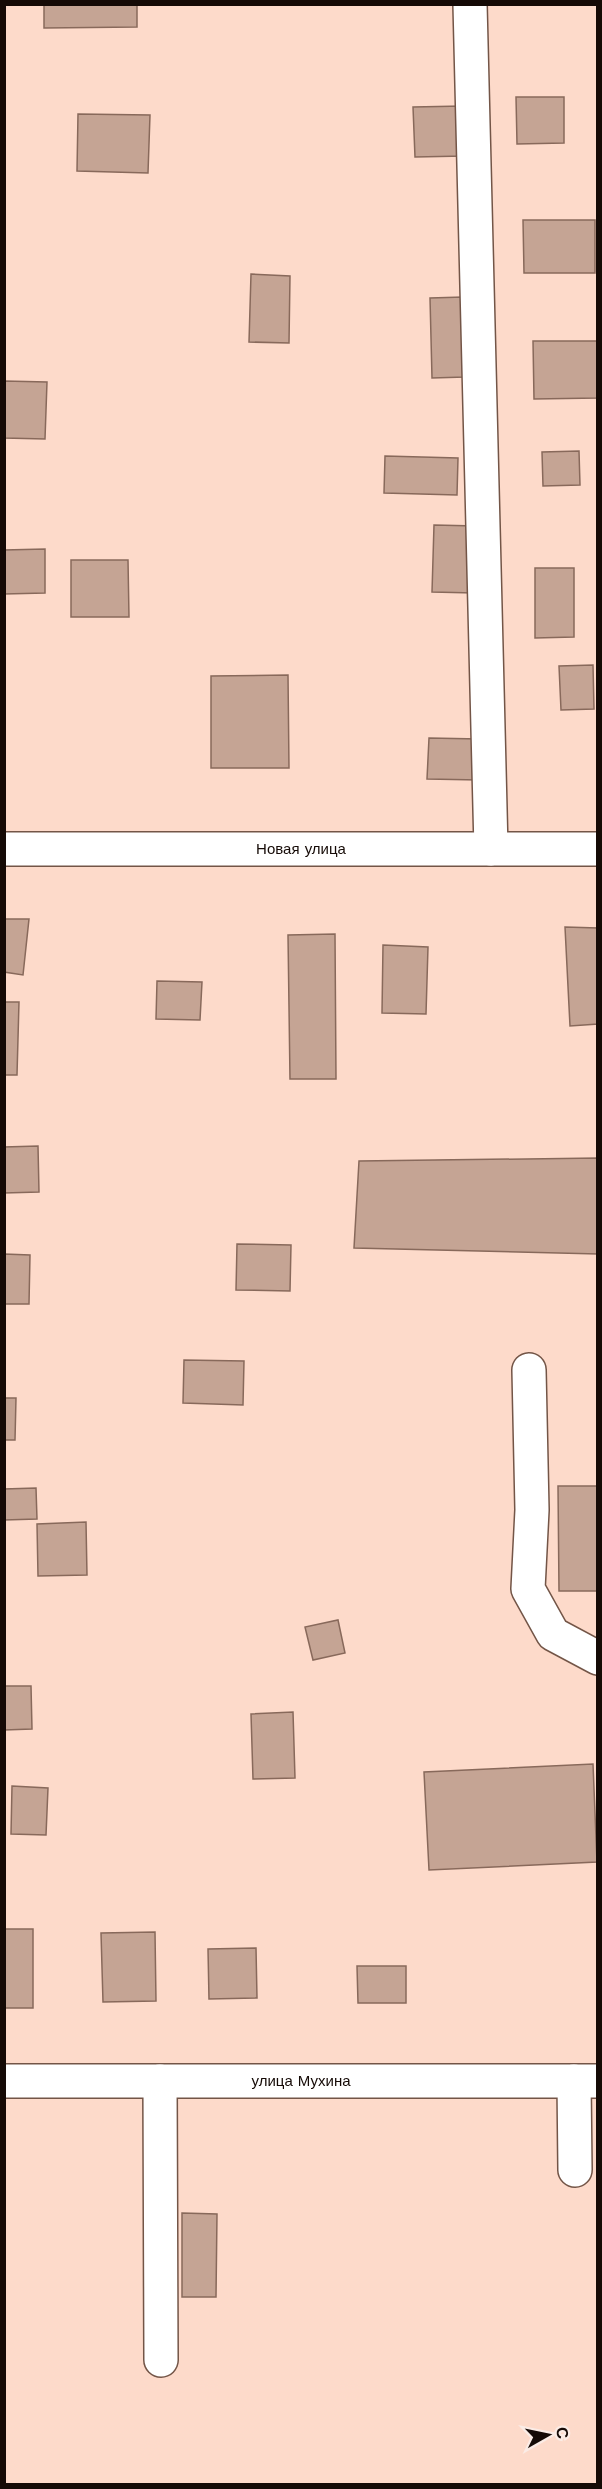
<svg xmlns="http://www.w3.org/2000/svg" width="602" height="2489" font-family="'Work Sans',sans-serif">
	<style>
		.building { fill: #c5a494; stroke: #88695b; stroke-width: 1.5 }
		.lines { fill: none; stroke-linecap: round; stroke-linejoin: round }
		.minor-casing { stroke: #735547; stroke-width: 36 }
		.major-casing { stroke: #735547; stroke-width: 36 }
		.minor { stroke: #fff; stroke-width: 33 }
		.major { stroke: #fff; stroke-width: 33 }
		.labels { text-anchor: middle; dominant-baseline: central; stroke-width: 4.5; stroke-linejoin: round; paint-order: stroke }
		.street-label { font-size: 15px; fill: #150a06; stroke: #fbece6 }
	</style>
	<rect width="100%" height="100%" fill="#fddaca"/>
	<!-- building -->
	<path class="building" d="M44,4H137V27L44,28Z
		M516,97H564V143L517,144Z
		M463,106L464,156L415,157L413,107Z
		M78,114L150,115L148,173L77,171Z
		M523,220H595V273H524Z
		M251,274L290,276L289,343L249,342Z
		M463,297L465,377L432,378L430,298Z
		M533,341H598V398L534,399Z
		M4,381L47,382L45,439L4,438Z
		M579,451L580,485L543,486L542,452Z
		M385,456L458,458L457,495L384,493Z
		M434,525L476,526L474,593L432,592Z
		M45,549V593L4,594V550Z
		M71,560H128L129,617H71Z
		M535,568H574V637L535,638Z
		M593,665L594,709L561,710L559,666Z
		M288,675L289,768H211V676Z
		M429,738L479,739V780L427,779Z
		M4,919H29L23,975L4,972Z
		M565,927L598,928V1024L570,1026Z
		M335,934L336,1079H290L288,935Z
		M383,945L428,947L426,1014L382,1013Z
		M157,981L202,982L200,1020L156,1019Z
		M4,1002H19L17,1075H4Z
		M38,1146L39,1192L4,1193V1147Z
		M598,1158V1254L354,1248L359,1161Z
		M237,1244L291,1245L290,1291L236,1290Z
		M4,1254L30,1255L29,1304H4Z
		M184,1360L244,1361L243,1405L183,1403Z
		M4,1398H16L15,1440H4Z
		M558,1486H598V1591H559Z
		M36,1488L37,1519L4,1520V1489Z
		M86,1522L87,1575L38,1576L37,1524Z
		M338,1620L345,1653L313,1660L305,1627Z
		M4,1686H31L32,1729L4,1730Z
		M293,1712L295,1778L253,1779L251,1714Z
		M593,1764L597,1862L429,1870L424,1772Z
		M12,1786L48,1788L46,1835L11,1834Z
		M4,1929H33V2008H4Z
		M155,1932L156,2001L103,2002L101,1933Z
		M256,1948L257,1998L209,1999L208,1949Z
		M357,1966H406V2003H358Z
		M182,2213L217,2214L216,2297H182Z"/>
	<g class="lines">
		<defs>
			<g id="minor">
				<path d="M470,4L491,849"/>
				<path id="s1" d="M4,849H598"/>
				<path d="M529,1370L532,1510L528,1589L553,1634L598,1658"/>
				<path d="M160,2081L161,2360"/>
				<path d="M574,2081L575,2170"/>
			</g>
			<g id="major">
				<path id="s2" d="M4,2081H598"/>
			</g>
		</defs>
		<!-- minor casing -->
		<use href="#minor" class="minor-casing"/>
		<!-- major casing -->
		<use href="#major" class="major-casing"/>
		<!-- minor -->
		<use href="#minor" class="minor"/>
		<!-- major -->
		<use href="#major" class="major"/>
	</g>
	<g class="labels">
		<!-- street labels -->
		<g class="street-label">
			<text stroke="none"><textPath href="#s1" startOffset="297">Новая улица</textPath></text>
			<text stroke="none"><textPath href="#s2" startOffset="297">улица Мухина</textPath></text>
		</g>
	</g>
	<!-- border -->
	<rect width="602" height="2489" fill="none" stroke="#150a06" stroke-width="12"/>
	<!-- north arrow -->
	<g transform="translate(548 2435) rotate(81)" stroke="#fbece6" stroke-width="4.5" paint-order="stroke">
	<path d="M0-4.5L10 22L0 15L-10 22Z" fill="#150a06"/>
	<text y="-9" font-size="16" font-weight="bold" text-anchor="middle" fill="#150a06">С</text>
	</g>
</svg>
